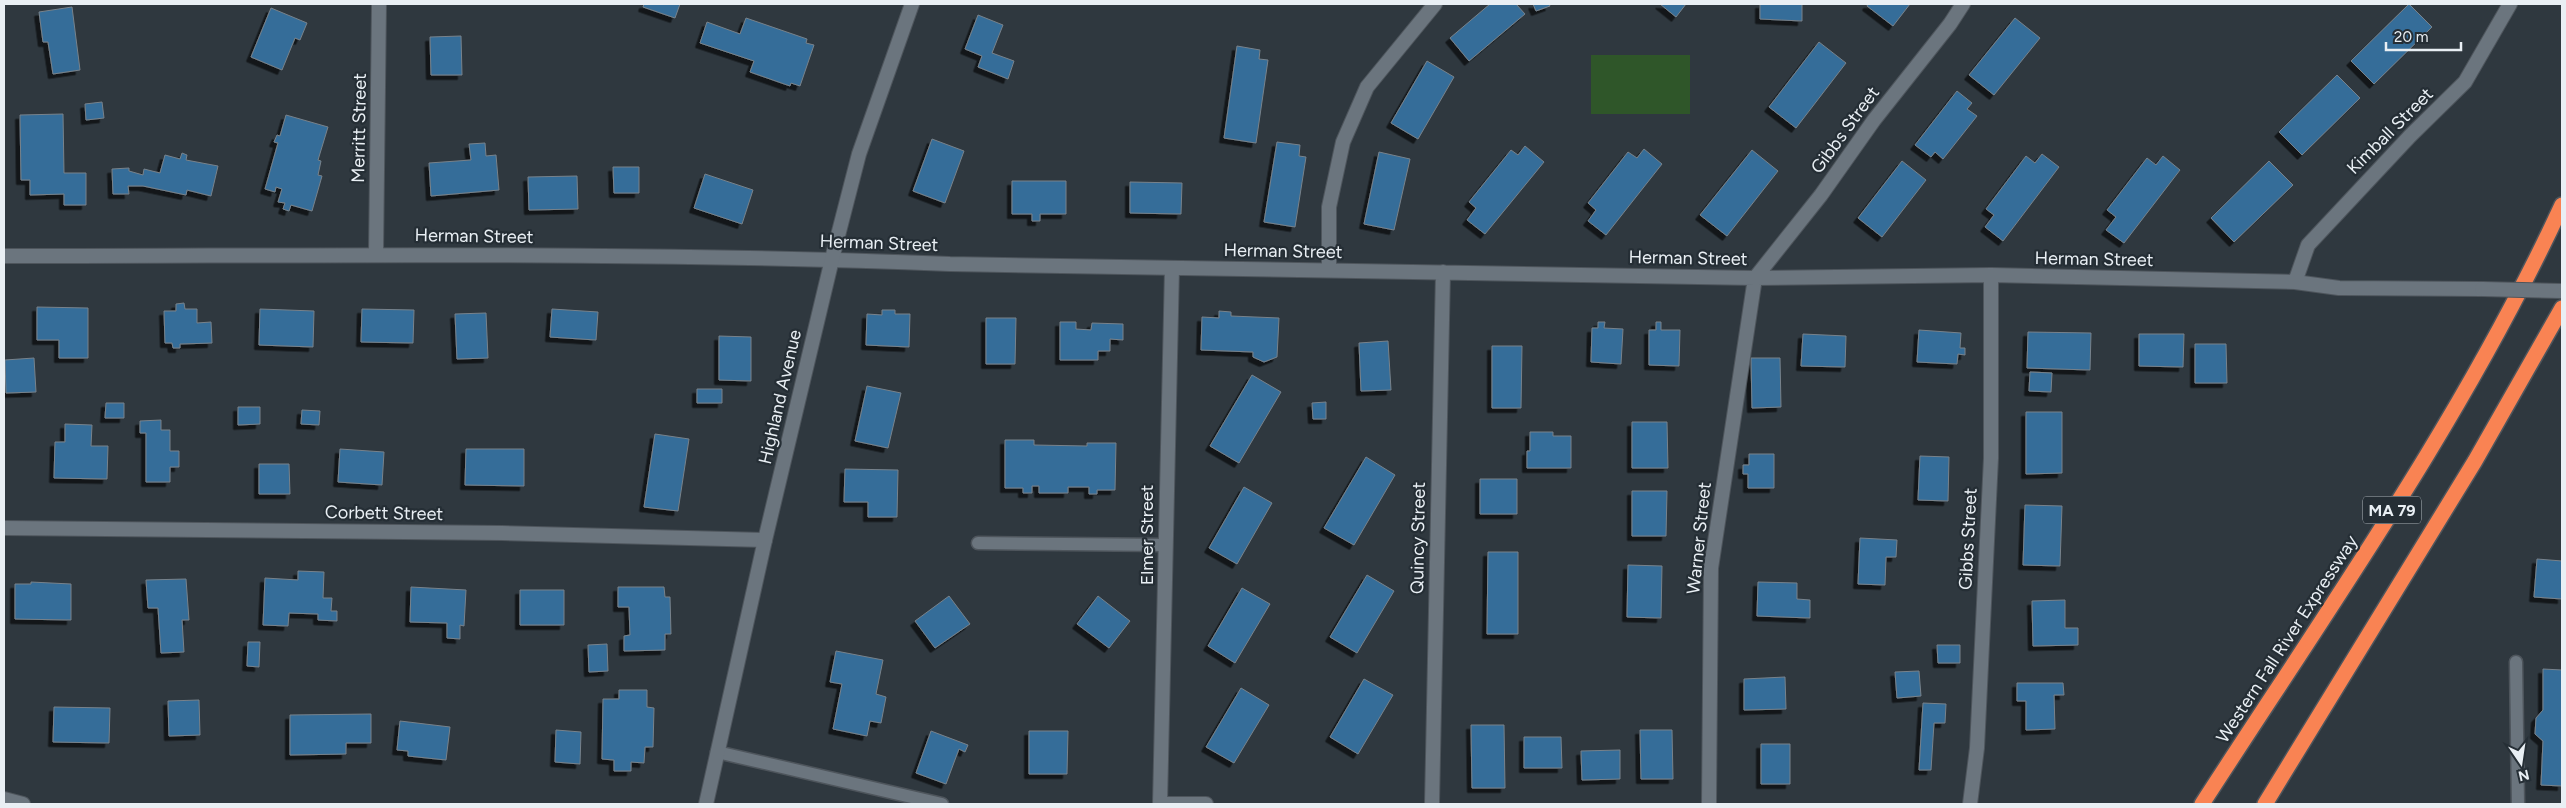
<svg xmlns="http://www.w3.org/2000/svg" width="2566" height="808" font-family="Figtree,sans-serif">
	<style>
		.green { fill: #2f5629 }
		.building { fill: #346d99; stroke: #78828b; filter: url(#shadow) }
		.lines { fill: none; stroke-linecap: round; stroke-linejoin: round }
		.service-casing { stroke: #4e555c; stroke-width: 15 }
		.minor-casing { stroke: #4e555c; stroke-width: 16 }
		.secondary-casing { stroke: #4e555c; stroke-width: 16 }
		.motorway-casing { stroke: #4e555c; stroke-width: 18 }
		.service { stroke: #6b757e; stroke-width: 12 }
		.minor { stroke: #6b757e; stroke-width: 14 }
		.secondary { stroke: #6b757e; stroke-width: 14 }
		.motorway { stroke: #f98353; stroke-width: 15 }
		.minor-bridge-casing { stroke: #4e555c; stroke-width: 16; stroke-linecap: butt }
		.minor-bridge { stroke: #6b757e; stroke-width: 14 }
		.labels { text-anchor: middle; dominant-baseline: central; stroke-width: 4.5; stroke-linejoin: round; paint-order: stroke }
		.shield { fill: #252e35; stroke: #aeb5bb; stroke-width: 1 }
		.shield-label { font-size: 16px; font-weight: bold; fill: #e9eff4 }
		.street-label { font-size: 18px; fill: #e9eff4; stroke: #252e35 }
	</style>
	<defs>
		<filter id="shadow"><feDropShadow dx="-4.5" dy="4.5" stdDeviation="0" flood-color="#0009"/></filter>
	</defs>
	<rect width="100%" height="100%" fill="#2f383f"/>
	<!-- green -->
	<path class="green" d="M1591,55H1690V114H1591Z"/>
	<!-- building -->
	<path class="building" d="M644,4H680L675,18L643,7Z
		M1490,4H1516L1525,14L1469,61L1450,38Z
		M1533,4H1549L1550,6L1536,11Z
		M1660,4H1686L1676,17Z
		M1760,4H1802V21L1760,19Z
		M1868,4H1910L1893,26L1867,6Z
		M2409,4L2432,27L2374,84L2351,61Z
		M72,7L80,70L53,74L48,42H43L39,12Z
		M271,8L307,23L300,40L295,38L282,70L251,57Z
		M978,15L1003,25L992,53L1014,61L1008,79L978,67L982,56L965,49Z
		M746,18L807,39L806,43L814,45L800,86L791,83L790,86L750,72L754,61L700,43L707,22L740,34Z
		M2015,18L2040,38L1994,95L1969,75Z
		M461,36L462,75H431L430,37Z
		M1819,42L1846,63L1796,128L1769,107Z
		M1237,46L1260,50L1259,59L1268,60L1256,143L1224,138Z
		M1427,61L1454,77L1418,139L1391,123Z
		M2337,75L2360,98L2302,155L2279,132Z
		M1957,91L1972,103L1967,109L1977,116L1943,159L1935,152L1931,157L1915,145Z
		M102,102L104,118L86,120L85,104Z
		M63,114L64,173H86V205H64V194L30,195V180H21L20,115Z
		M286,115L328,127L318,160L321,161L318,175L322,176L312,211L291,205L289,211L283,209L285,203L278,202L282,189L276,187L275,192L265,189L278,143L274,142L277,135L280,136Z
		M932,139L964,151L945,203L913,191Z
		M1277,142L1300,145L1299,156L1306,157L1295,227L1264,222Z
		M485,143L486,156L496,155L499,190L431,196L429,163L471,160L469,144Z
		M1525,146L1544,162L1485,234L1467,220L1476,208L1469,202L1511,150L1518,155Z
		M1644,149L1662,164L1606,235L1588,221L1596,210L1588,203L1628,152L1637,158Z
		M1752,150L1778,171L1727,236L1700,215Z
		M1379,152L1410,159L1394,230L1364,224Z
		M182,153L187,155L186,160L218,166L211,196L187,190L186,195L143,186H128L129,194H113L112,169L129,168V171L143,175L144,169L160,173L165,155L180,159Z
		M2042,154L2059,167L2003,241L1985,227L1994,215L1986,209L2026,156L2035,163Z
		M2163,156L2180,170L2124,243L2106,230L2116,217L2107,210L2147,158L2156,165Z
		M1902,161L1926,180L1882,237L1858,218Z
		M2269,161L2293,185L2234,242L2211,218Z
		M613,167H639V193H614Z
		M705,174L753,190L742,224L694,208Z
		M577,176L578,209L529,210L528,177Z
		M1012,181H1066V214H1040V221H1032V214H1012Z
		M1130,182L1182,183L1181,214L1130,213Z
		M184,303L185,309H197V323L211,322L212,343L180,344V348H173L172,343H165L164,311H176V304Z
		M37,307L88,308V358H59V340H37Z
		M260,309L314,311L313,347L259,345Z
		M362,309L414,310L413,343L361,342Z
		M552,309L598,312L596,340L550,337Z
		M882,310H895V314H910L909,347L866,345L867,314L882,315Z
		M1219,311L1231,312V316L1279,318L1277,357L1264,362L1253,357V352L1201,350L1202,317L1219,318Z
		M486,313L488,358L457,359L455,314Z
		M986,318H1016L1015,364H986Z
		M1060,322H1076V329L1091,330L1092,323L1123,324V340L1110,339V351H1098V360H1060Z
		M1598,322H1605L1604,328L1623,329L1621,364L1591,362L1592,328H1598Z
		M1656,322H1661V330H1680L1679,366L1649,365V330H1656Z
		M1919,330L1961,333L1960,348H1965V355L1958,354L1957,364L1917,362Z
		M2028,332L2091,333L2090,370L2027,368Z
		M1803,334L1846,336L1845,367L1801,366Z
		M2139,334H2184L2183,367L2139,366Z
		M719,336L751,337V381L719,380Z
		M1388,341L1391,390L1361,391L1359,343Z
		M2195,344H2226L2227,383H2195Z
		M1492,346H1522L1521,408H1492Z
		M34,358L36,392L6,393L5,360Z
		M1751,358H1780L1781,407L1752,408Z
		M2030,372L2052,373L2051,392L2029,391Z
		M1252,375L1281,392L1239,463L1210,446Z
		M867,386L901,393L888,448L855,441Z
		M697,389H722V403H697Z
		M1326,402V419H1313L1312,403Z
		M106,403H124V418H105Z
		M238,407H260V424L238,425Z
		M302,410L320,411L319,425L301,424Z
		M2026,412H2062V473L2026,474Z
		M161,420V430H170V451H179V467H170V482H146V433H140V421Z
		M1632,422H1667L1668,468H1632Z
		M65,424L92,425L91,446H108L107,479L54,478L55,442H65Z
		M1530,432H1553V436H1571V468H1527V451H1530Z
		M655,434L689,439L678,511L644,507Z
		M1005,440H1034V445L1087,446V443H1116L1115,490H1097V494H1089V487H1068V493H1039V486H1032V493H1023V488H1005Z
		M340,449L384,452L382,485L338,482Z
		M466,449H524V486L465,485Z
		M1749,454H1774V488H1748V474H1743V465H1749Z
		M1920,456L1949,457L1948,501L1918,500Z
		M1366,457L1395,475L1354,545L1324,528Z
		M259,464H289L290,494H259Z
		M845,469L898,470L897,517H868V502H844Z
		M1480,479H1517V514H1480Z
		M1244,487L1272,503L1237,564L1209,548Z
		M1632,491H1667L1666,536H1632Z
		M2025,505L2062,506L2060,566L2023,565Z
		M1860,538L1897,540L1896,557H1886L1885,585L1858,584Z
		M1488,552H1518V634H1487Z
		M2537,559L2562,561V599L2534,597Z
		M1628,565L1662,566L1661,618L1627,617Z
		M298,571L324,572L323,598H332L331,611H337V621L318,620V614L289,613L288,626L263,625L265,578L298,580Z
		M1367,575L1394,591L1357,653L1330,637Z
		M186,579L189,620H182L184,652L161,653L158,608H148L146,580Z
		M31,582L71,584V620L15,619V584H31Z
		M1758,582L1797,583V599L1810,600V618L1757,616Z
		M411,587L466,590L464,626L460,625V639L447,638V623L410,622Z
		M618,587H664L665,597H670L671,634H665V650L624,651V636L630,635L629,607H618Z
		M1242,588L1270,604L1235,663L1208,646Z
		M520,590H564V625H520Z
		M949,596L970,624L935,648L915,621Z
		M1098,596L1130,621L1109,648L1077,624Z
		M2065,600V628H2078V645L2033,646L2032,601Z
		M248,642H260L259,667L247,666Z
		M607,644L608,671L589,672L588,645Z
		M1937,645H1960V663H1938Z
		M836,651L883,660L876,694L886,697L881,723L870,721L867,736L833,729L842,684L830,682Z
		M2543,669L2562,670V786L2541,785L2543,741L2535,734L2536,718L2543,710Z
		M1919,671L1921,696L1897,698L1895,672Z
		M1785,677L1786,709L1744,710V679Z
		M1364,679L1393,695L1358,754L1330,737Z
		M2017,683H2063L2064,695H2054L2055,729L2026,730V701H2017Z
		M1241,688L1269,705L1234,763L1206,747Z
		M619,690H647V707L654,708L653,747H645L644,763L631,762V771H614V760L602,759L603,699H619Z
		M199,700L200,735L169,736L168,701Z
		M1923,703L1946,704L1945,723H1934L1931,770H1919Z
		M54,707L110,708L109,743L53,742Z
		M371,714V743H346V754L290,755V715Z
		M400,721L450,727L446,760L408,756V751L397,750Z
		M1471,725H1504L1505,788H1472Z
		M556,730L581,732L580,764L555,762Z
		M1640,730H1672L1673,779H1641Z
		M931,731L968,745L965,752L959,749L946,784L916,773Z
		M1029,731H1068L1067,774H1029Z
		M1524,737H1561L1562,768H1524Z
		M1761,744H1790V784H1761Z
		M1620,750V779L1582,780L1581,751Z"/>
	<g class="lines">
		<defs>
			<path id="service" d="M978,543L1165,545
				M2516,662L2518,804
				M717,752L942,804"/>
			<path id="minor" d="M376,254L379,4
				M4,256C319,256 635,251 950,264L1755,278L1991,275L2295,282L2339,288L2482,289
				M1172,268L1160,804H1206
				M1329,270V207L1343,142L1367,87L1435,4
				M2295,282L2308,245L2410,136L2465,82L2510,4
				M4,528L502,533L765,540
				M4,799L23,804
				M1432,804L1443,272
				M1709,804L1711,568L1755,278L1821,195L1874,120L1950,24L1963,4
				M1970,804L1977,748L1991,458V275"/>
			<path id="secondary" d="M706,804L765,540L834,251L859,154L912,4"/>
			<path id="motorway" d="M2202,804C2328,609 2464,417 2562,205
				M2265,804L2475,461L2562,308"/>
		</defs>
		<!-- service casing -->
		<use href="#service" class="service-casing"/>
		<!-- minor casing -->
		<use href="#minor" class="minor-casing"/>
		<!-- secondary casing -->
		<use href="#secondary" class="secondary-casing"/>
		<!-- motorway casing -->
		<use href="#motorway" class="motorway-casing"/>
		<!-- service -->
		<use href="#service" class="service"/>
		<!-- minor -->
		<use href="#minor" class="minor"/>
		<!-- secondary -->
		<use href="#secondary" class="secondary"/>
		<!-- motorway -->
		<use href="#motorway" class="motorway"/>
		<defs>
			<path id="minor-bridge" d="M2482,289L2562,291"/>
		</defs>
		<!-- minor-bridge casing -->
		<use href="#minor-bridge" class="minor-bridge-casing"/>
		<!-- minor-bridge -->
		<use href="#minor-bridge" class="minor-bridge"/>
	</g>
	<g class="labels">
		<!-- shield labels -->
		<rect class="shield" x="2363" y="496.5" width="58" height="27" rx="4"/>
		<g class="shield-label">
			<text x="2392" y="510">MA 79</text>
		</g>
		<!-- street labels -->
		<g class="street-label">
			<text transform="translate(359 128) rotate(-89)">Merritt Street</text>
			<text transform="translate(1845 130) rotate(-54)">Gibbs Street</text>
			<text transform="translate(2390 131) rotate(-45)">Kimball Street</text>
			<text transform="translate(474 236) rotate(1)">Herman Street</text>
			<text transform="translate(879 243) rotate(2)">Herman Street</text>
			<text transform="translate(1283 251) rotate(1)">Herman Street</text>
			<text transform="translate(1688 258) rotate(1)">Herman Street</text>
			<text transform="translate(2094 259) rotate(1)">Herman Street</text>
			<text transform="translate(780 397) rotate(-77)">Highland Avenue</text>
			<text transform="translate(384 513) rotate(1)">Corbett Street</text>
			<text transform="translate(1147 535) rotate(-90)">Elmer Street</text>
			<text transform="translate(1418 538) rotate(-89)">Quincy Street</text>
			<text transform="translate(1699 538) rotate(-84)">Warner Street</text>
			<text transform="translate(1968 539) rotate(-87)">Gibbs Street</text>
			<text transform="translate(2287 639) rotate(-57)">Western Fall River Expressway</text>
		</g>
	</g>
	<!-- border -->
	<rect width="2566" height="808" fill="none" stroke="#e9eff4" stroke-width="10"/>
	<!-- north arrow -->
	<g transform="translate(2521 763) rotate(167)" stroke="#252e35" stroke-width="4" paint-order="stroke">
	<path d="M0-4L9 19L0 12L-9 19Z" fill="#e9eff4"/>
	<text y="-8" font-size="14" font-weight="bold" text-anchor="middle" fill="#e9eff4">N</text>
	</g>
	<!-- scale -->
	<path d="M2386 42v8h75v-8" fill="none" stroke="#e9eff4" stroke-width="2.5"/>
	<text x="2394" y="42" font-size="15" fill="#e9eff4" stroke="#252e35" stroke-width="4" paint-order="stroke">20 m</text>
</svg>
